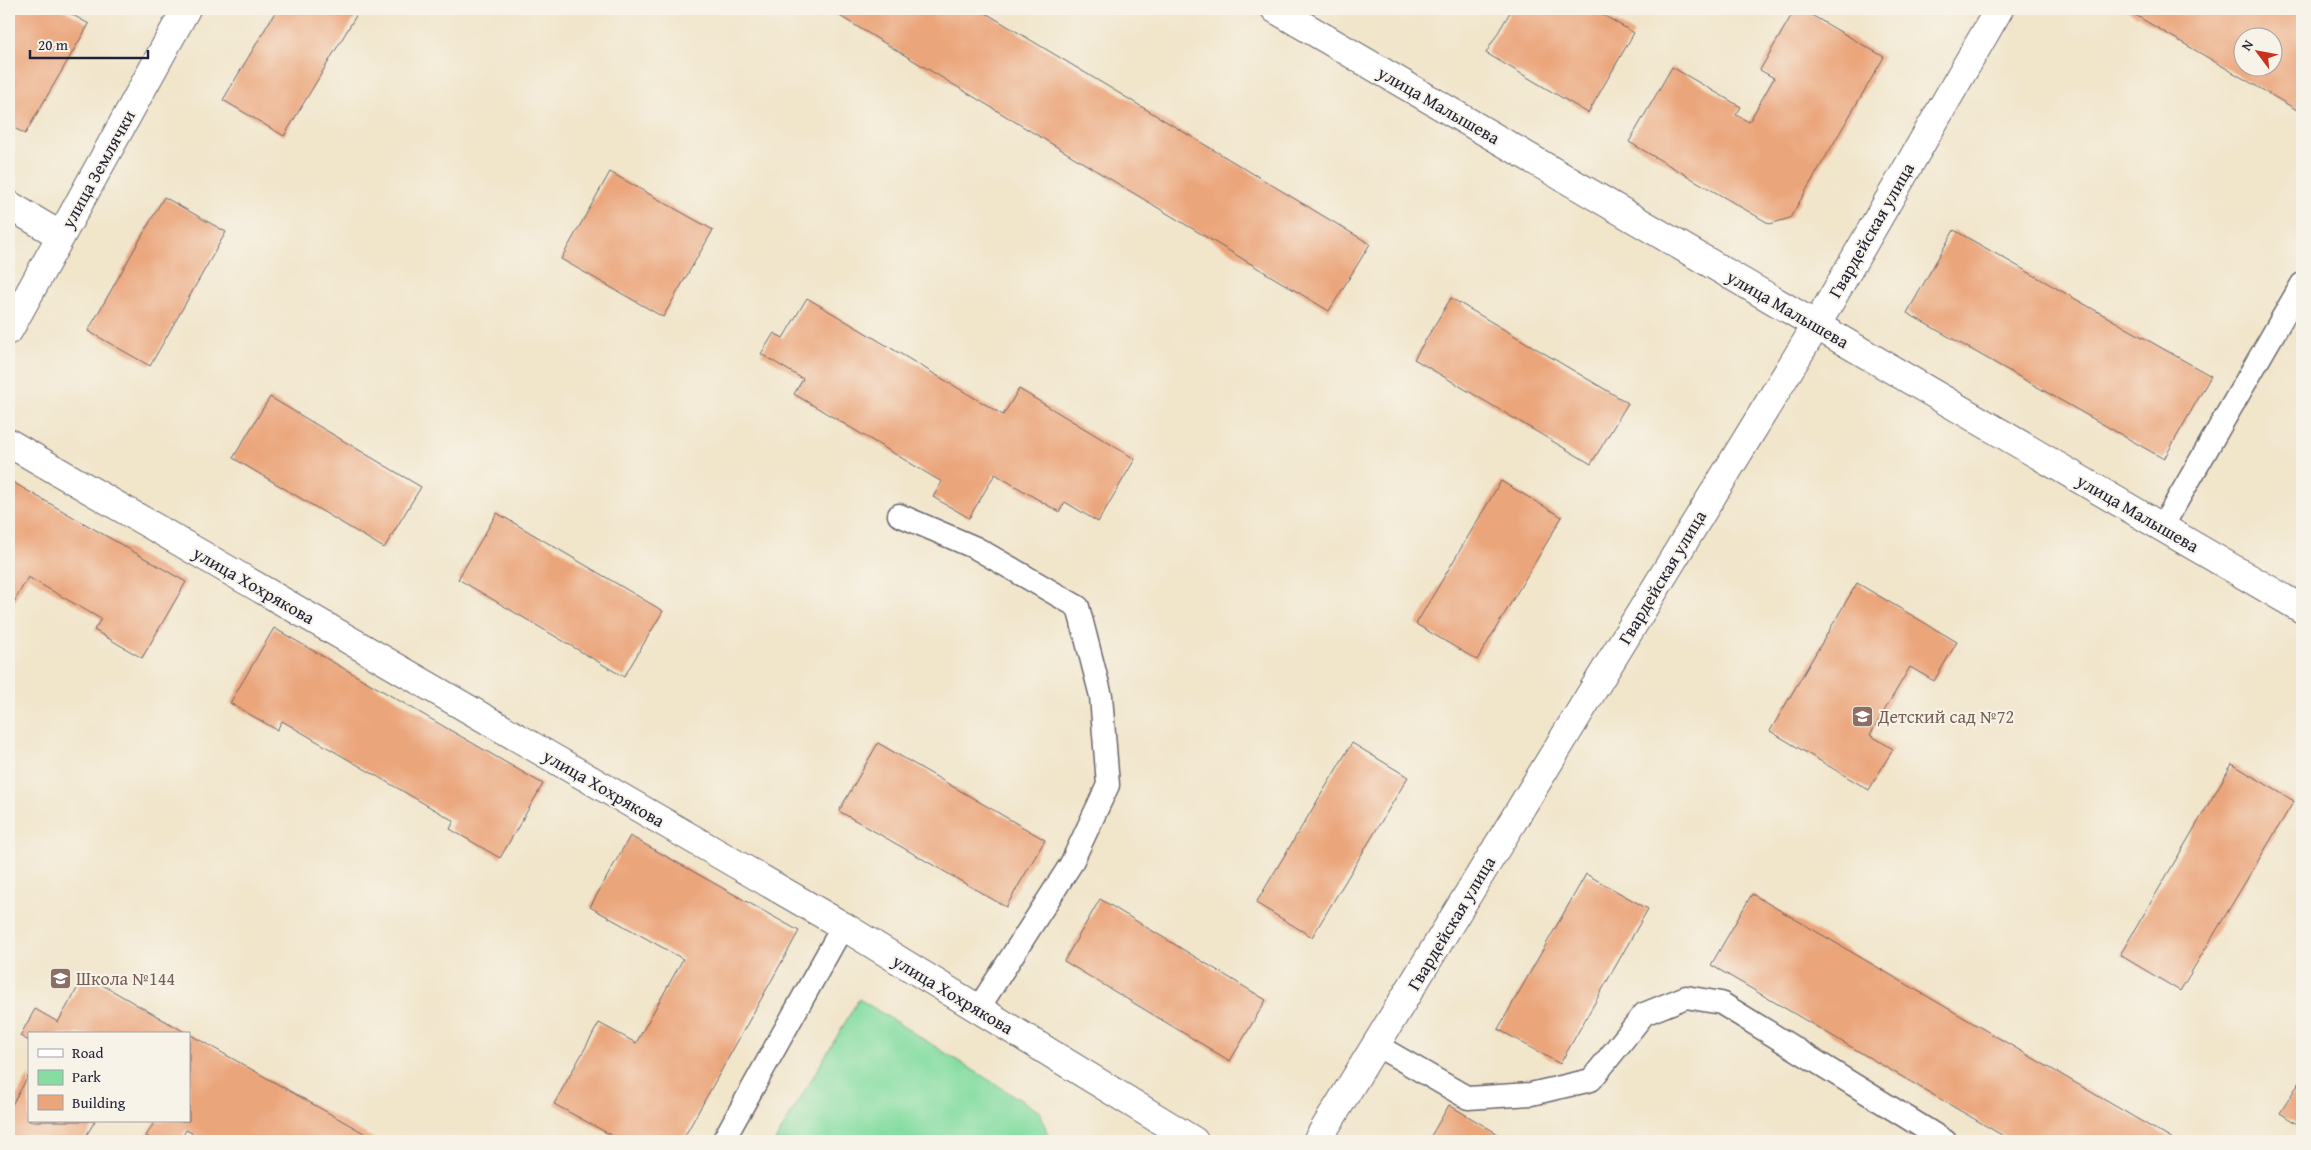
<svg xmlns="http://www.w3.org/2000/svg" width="2311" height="1150" font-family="'Gentium Book Plus',serif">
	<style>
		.green { fill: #85dda2; stroke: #54806e }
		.building { fill: #eba57a; fill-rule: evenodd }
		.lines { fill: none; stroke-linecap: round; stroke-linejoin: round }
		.service-casing { stroke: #6a666d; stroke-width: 25 }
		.minor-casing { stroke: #6a666d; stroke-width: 30 }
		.service { stroke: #fff; stroke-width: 22 }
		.minor { stroke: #fff; stroke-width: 28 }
		.labels { text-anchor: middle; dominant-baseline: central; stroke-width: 4; stroke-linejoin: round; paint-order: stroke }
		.street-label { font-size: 18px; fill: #22223b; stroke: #f7f3e8 }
		.education-label { font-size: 18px; fill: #785e54; stroke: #f7f3e8; text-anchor: start }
	</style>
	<rect width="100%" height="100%" fill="#f7f3e8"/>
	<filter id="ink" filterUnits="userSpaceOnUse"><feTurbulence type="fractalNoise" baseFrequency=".02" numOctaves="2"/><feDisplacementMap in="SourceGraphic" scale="10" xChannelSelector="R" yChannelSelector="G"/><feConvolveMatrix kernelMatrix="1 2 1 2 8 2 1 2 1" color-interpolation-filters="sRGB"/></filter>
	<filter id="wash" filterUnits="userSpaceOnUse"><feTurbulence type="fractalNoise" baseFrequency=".0096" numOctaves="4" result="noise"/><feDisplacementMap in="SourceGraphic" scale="20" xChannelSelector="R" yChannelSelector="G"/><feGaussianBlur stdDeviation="1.12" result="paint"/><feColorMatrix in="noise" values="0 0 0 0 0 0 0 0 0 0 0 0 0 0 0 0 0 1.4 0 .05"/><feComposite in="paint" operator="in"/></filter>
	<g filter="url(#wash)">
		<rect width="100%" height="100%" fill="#f1e5ca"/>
		<!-- green -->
		<path class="green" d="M859,999L1040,1112L1050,1141H775Z"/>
		<g id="blocks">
			<!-- building -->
			<path class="building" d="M9,9H62L89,24L25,134L9,125Z
				M277,9H360L284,136L223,100Z
				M842,9H979L1370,244L1329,311L838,15Z
				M1512,9H1593L1634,33L1588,113L1486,53Z
				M1795,9H1801L1884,57L1790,218L1770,224L1629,142L1672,67L1741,107L1736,115L1749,122L1774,78L1760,70Z
				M2125,9H2302V113ZM2244,38H2274V68H2244Z
				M610,172L713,230L663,317L561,259Z
				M164,197L226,232L150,366L88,331Z
				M1954,230L2211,376L2164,459L1907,313Z
				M807,298L1003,415L1019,389L1135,459L1098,522L1065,502L1059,512L995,474L969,518L933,497L942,482L794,394L803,379L761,354L774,333L783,338Z
				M1451,298L1628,403L1591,464L1414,359Z
				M270,397L421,487L384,548L233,458Z
				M9,480L186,582L142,658L94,630L101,619L28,577L9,611Z
				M1501,481L1562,517L1477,660L1416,624Z
				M497,513L663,611L624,677L458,579Z
				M1857,583L1957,642L1934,681L1910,667L1870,735L1893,749L1869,790L1770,731Z
				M274,628L543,784L500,858L450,829L454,821L282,721L277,730L230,703Z
				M878,743L1045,840L1006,907L839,811Z
				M1352,743L1408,777L1312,937L1256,903Z
				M2232,764L2294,801L2180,991L2120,955Z
				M630,836L799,931L682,1141H622L554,1104L599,1023L636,1043L683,959L590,907Z
				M1586,874L1648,909L1560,1064L1498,1029Z
				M1752,894L2175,1141H2012L1711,965Z
				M1100,899L1266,1000L1230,1061L1064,961Z
				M85,975L188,1034H29V1041L20,1036L35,1009L58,1022Z
				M189,1034L378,1141H207L186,1130L180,1141H155L146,1136L155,1121H189Z
				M29,1075V1121H95L83,1141H9V1110Z
				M2302,1078V1127L2280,1113Z
				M1449,1105L1510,1141H1428Z"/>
		</g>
	</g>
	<g filter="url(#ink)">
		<use href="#blocks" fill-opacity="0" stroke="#6a666d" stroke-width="1"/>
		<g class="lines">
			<defs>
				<path id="service" d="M899,515L976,548L1078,607L1101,696L1108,785L1071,864L978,1009
					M2162,527L2302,284
					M1376,1045L1468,1098L1531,1094L1591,1080L1644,1014L1686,997L1721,1003L1945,1141
					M723,1141L843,926"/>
				<path id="minor" d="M1275,9L2302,609
					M9,205L61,236
					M9,330L186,9
					M9,443L843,926L1194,1141
					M1317,1141L1816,326L1999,9"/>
			</defs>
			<!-- service casing -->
			<use href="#service" class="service-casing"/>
			<!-- minor casing -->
			<use href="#minor" class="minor-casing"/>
			<!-- service -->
			<use href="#service" class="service"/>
			<!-- minor -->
			<use href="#minor" class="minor"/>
		</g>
	</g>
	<!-- icons -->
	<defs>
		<symbol id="school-square" viewBox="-11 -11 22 22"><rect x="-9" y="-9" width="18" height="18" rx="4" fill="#8d6e63" stroke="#f7f3e8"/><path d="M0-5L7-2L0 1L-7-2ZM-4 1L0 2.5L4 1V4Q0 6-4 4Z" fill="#fff"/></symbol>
	</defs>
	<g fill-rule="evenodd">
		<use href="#school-square" x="1850" y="704" width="25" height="25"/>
		<use href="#school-square" x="48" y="966" width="25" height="25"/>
	</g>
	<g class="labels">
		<!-- street labels -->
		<g class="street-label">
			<text transform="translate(1439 105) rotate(30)">улица Малышева</text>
			<text transform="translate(98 169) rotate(-61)">улица Землячки</text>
			<text transform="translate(1871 230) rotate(-60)">Гвардейская улица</text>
			<text transform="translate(1788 309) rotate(30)">улица Малышева</text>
			<text transform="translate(2138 513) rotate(30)">улица Малышева</text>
			<text transform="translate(1662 577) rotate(-59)">Гвардейская улица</text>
			<text transform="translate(254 585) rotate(30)">улица Хохрякова</text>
			<text transform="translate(604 788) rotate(30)">улица Хохрякова</text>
			<text transform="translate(1451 923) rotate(-59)">Гвардейская улица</text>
			<text transform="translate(953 994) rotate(31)">улица Хохрякова</text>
		</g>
		<!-- education labels -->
		<g class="education-label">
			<text x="1878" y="716">Детский сад №72</text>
			<text x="76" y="978">Школа №144</text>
		</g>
	</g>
	<!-- margin -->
	<rect width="2311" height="1150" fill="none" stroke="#f7f3e8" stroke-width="30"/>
	<!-- legend -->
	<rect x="28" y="1032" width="162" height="90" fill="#f7f3e8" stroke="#a29fa3"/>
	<rect x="38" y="1049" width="25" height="8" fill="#ffffff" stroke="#a29fa3"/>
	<text x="72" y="1058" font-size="15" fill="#22223b">Road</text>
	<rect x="38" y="1070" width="25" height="15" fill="#85dda2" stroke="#a29fa3"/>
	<text x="72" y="1082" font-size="15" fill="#22223b">Park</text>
	<rect x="38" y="1095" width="25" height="15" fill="#eba57a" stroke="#a29fa3"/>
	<text x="72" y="1108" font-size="15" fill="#22223b">Building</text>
	<!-- north arrow -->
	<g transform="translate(2258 52) rotate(302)"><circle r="24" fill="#f7f3e8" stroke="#a29fa3"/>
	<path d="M0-4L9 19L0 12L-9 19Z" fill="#c8321e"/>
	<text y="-8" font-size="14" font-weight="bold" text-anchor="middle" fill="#22223b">N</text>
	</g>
	<!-- scale -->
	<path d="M30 50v8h118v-8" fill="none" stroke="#22223b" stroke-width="2.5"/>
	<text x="38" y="50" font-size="15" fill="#22223b" stroke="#f7f3e8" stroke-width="4" paint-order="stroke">20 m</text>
</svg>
